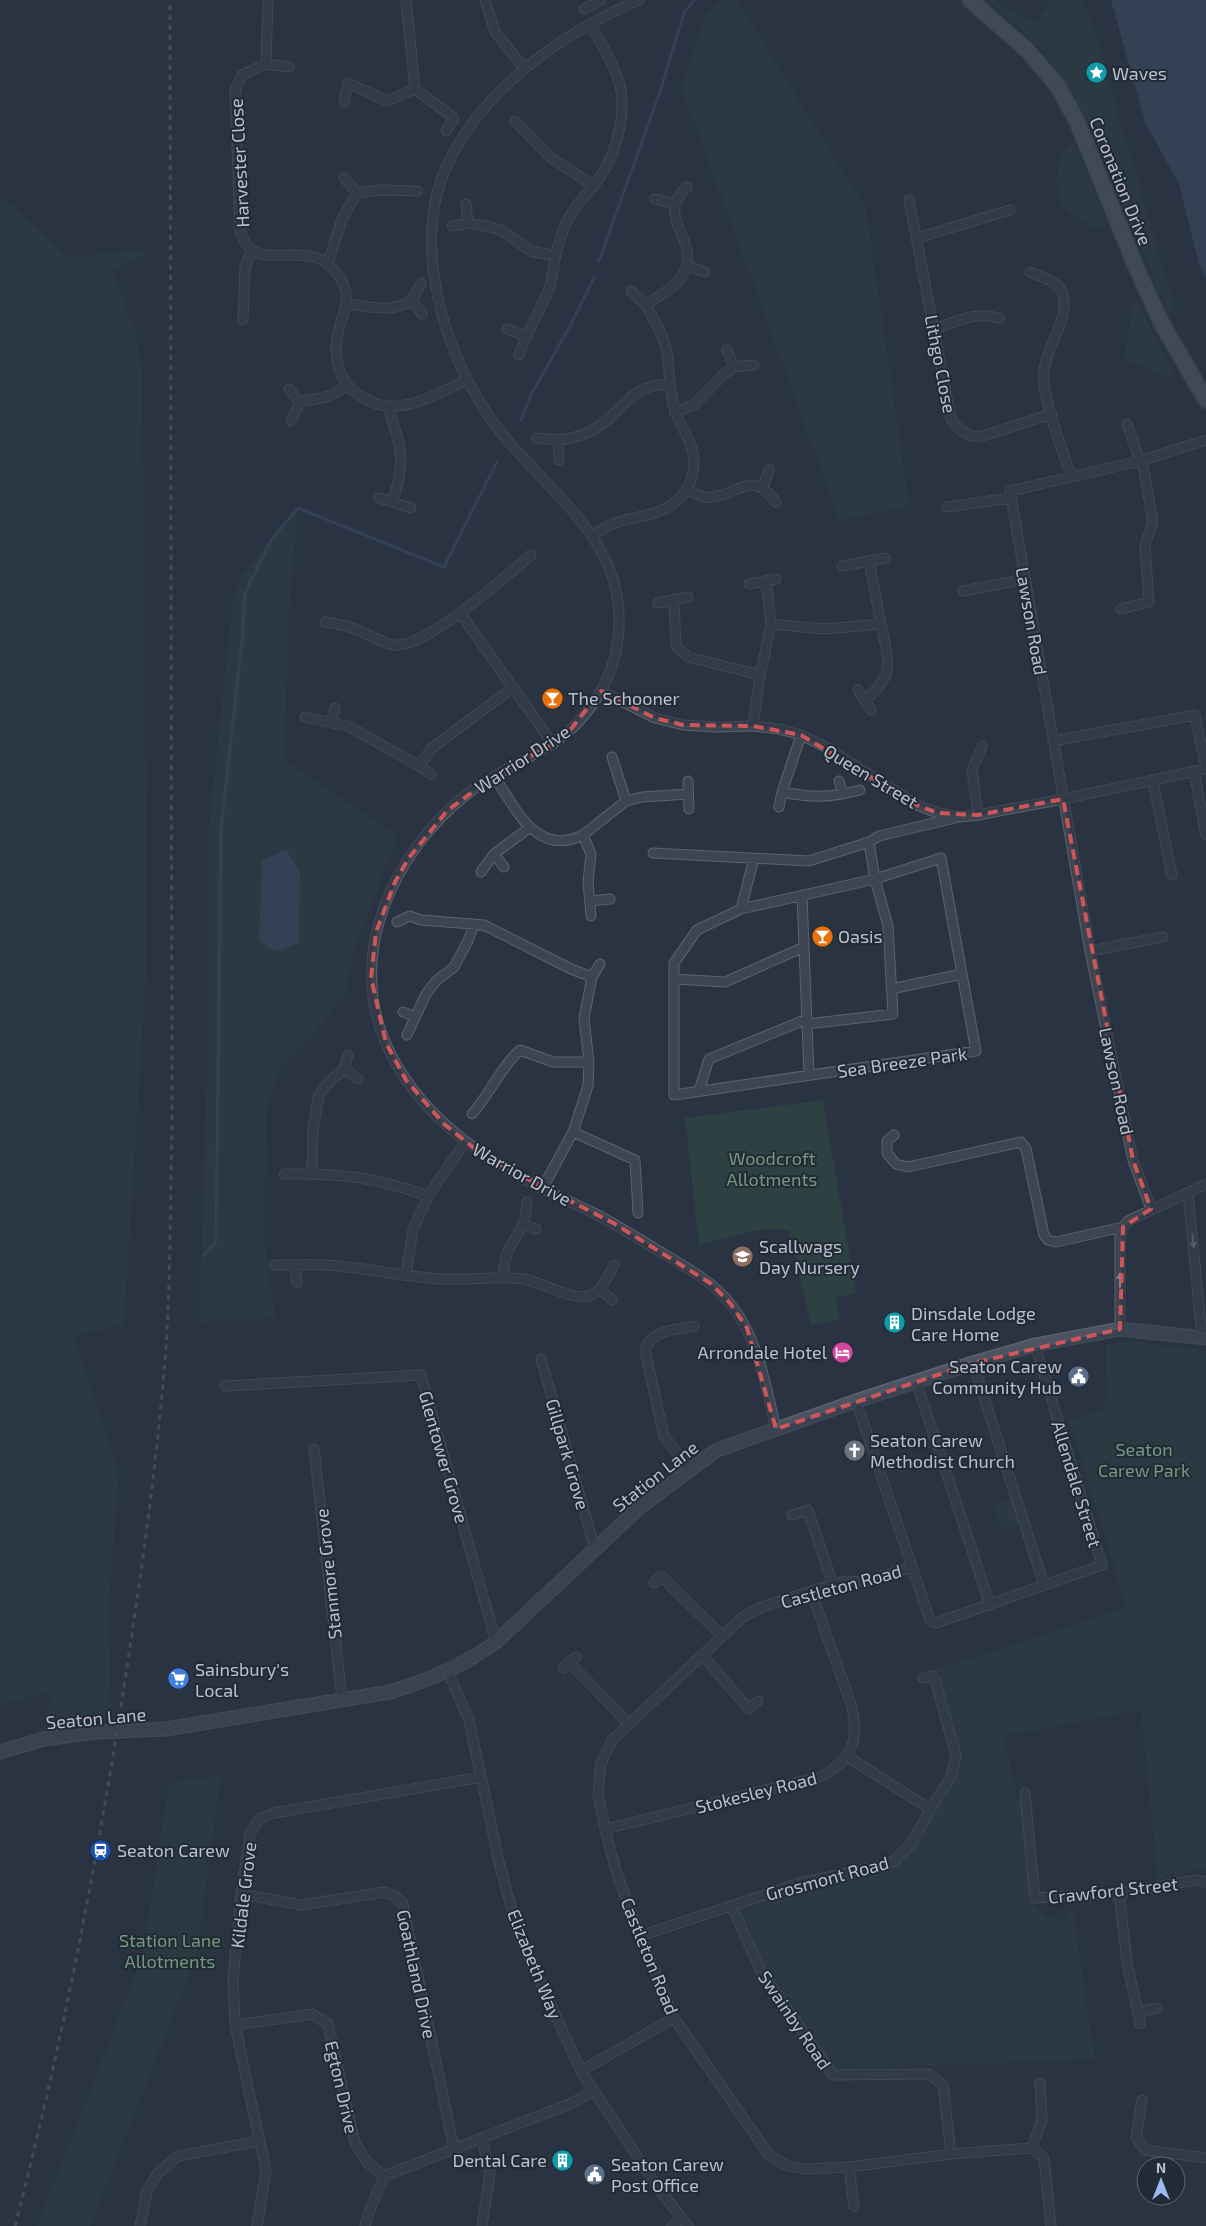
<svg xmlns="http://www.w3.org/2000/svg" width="1206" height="2226" font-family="'Exo 2',sans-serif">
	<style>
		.green { fill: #2d4143 }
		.water { fill: #415168 }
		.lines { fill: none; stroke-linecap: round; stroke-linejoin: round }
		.stream { stroke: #415168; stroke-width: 3 }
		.minor-casing { stroke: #5c636e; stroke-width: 11 }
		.secondary-casing { stroke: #5c636e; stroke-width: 15 }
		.primary-casing { stroke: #474e5a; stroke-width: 18 }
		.minor { stroke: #3e4551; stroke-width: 9 }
		.secondary { stroke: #4c5463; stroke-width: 12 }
		.primary { stroke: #5c6470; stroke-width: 15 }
		.rail { stroke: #606977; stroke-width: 3; stroke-dasharray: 5 5; stroke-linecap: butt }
		.oneway { fill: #838994 }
		.marked { fill: none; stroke: #ce5659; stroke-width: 4; stroke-dasharray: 10 6; stroke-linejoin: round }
		.labels { text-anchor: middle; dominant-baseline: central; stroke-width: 4; stroke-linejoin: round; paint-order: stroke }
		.poi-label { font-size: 18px; fill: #bbc1cb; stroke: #222a36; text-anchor: start }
		.street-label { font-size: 18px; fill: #bbc1cb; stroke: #222a36 }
		.park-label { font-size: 18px; fill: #74997e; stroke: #222a36 }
	</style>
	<rect width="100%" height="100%" fill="#2a3341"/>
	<!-- green -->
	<path class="green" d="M721,0H737L866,209L909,506L840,521L681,86L706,16Z
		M987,0H996L995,2L1036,23L1041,13L1044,14L1049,4L1047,3L1048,0H1082L1086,11H1088L1176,311L1168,313L1087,119L1068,84L1041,49Z
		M1072,144L1075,146L1107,222L1104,227C1097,229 1091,226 1085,223C1076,218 1066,212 1061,203C1053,187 1057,153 1072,144Z
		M0,199L10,204L68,257L154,249L114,271L136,335L142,370L146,813V973L124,1325L74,1335L119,1475L109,1600L111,1713L48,1722L50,1691L0,1706Z
		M1137,298L1154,337L1174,372L1167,377L1127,360L1125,356L1133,302Z
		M298,508L290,596L284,759L397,836L354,951L344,995L309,1039L280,1069L266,1114L267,1167L265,1174V1246L276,1318L199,1322L209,1015V826L233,600L239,579Z
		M823,1100L856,1293L836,1298L839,1320L811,1325L789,1230H758L699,1245L685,1118Z
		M1126,1340L1206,1351V1868L1158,1879L1141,1710L1004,1736L1017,1796L1021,1797L1032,1903L1049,1918L1066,1919L1072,1906L1095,2059L835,2070L764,1971L741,1907L903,1862L934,1807L955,1750L933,1670L1127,1608L1069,1420L1105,1409L1106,1345Z
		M1011,1499L1020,1524L1002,1530L993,1505Z
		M221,1775L196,1957L90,2226H37L143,1956L169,1783Z"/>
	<!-- water -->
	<path class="water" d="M1111,0H1206V277L1199,265L1179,184L1145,122Z
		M286,849L300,871L299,943L276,952L259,941L262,861Z"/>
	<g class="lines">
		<!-- stream -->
		<path class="stream" d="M599,261L661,89L684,13L694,0
			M521,420L532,393L571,324L594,278
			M203,1256L216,1242L221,830L242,642L245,593L271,540L298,508L444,567L497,462"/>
		<defs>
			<path id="minor" d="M268,0L266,64L242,75L235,91L240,231C243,238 245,246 252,250C272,263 309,246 329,265C364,298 335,316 336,350C337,367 343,383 356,393C365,399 377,406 388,406C415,408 443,391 467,380
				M406,0L415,89L454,118L446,131
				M485,0L495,32L525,69
				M639,0C562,33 479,91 445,170C413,246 443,346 486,412C537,489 631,534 618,640C612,683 586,724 548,746C521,763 492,775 467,794C394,852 346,953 386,1044C416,1112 477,1155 541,1188C558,1197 575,1204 592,1212C615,1224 636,1237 657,1250C684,1266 713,1281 732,1306C759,1341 766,1387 776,1429
				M584,9L601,0
				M266,64L289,67
				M344,102L348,83L387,101L415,89
				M515,121L550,157L594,186
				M344,178L357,193
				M655,199L674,204
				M909,200L951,419C959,430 964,435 979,437L1052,414
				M466,204L468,223
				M452,226L468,223L490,227L503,231L531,251L555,256
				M917,238L1010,210
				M328,263L342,219L357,193L381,190L417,191
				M687,266L705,272
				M1030,272C1040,277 1058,281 1062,292C1071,317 1048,344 1044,369C1040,395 1063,450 1071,476
				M631,291L646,305
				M412,300L422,314
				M347,304C367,306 394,314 411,300C415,297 418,288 421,283
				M243,320L245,267L252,250
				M507,329L525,336
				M935,329C957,321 976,311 999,318
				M727,350L734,367
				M519,355C527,331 540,311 549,289C553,278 553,266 556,255C558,245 562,233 566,223C575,203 592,191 602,174C618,149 628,107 618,79C611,59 600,42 590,24
				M289,389L300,402L291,421
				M300,402L329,396L347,386
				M388,406C401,448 407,460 392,502
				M675,413L695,404L723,375L734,367L754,365
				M1127,424L1140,461
				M537,438C560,442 582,439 602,424C628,405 631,385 669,384
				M558,441L559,460
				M763,487L769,470
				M688,490C696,494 705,499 714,497C743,492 751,470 776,502
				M379,498L411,508
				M947,507L1011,498
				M594,535C602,529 610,524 621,521C639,516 659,515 674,503C687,493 693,480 694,464C695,444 681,429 675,411C669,392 670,373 667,354C664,336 655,321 646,305C657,296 671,291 680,279C707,243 651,218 687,187
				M869,561L885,558
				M842,566L869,561L881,624
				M766,581L771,624
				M749,584L776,579
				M963,591L1025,579
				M674,600L676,646L688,657L760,675
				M658,603L688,597
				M1121,609L1149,602L1145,546L1153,522L1142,460
				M460,613L553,744
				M325,622C335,624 345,625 355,629C367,633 381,643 394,645C425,649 506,576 531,555
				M858,690L871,710
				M601,691L655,718L683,725L717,727L753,726L779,729L801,735L826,747L917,805L938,813L960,817L978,815L1063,799L1206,769
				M305,717L350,727L419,766L432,748L514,687
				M331,722L335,708
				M753,726L760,675L771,624L825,629L881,624C888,662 897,673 865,700
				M801,735L782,792C814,798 828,798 860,790
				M1053,741L1195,715L1206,767
				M612,757L626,801
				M419,766L431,774
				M1194,772L1206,835
				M494,776C515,807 536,858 583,835L626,801L642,797L688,794
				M688,781L689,809
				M839,781L843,794
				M1153,782L1172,875
				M779,807L782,792
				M978,815L972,770L982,746
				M583,835L591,854L588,882L591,916
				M653,853L809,861L869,842
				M494,854L504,867
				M941,858L976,1051L674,1095V963L697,930L741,909L875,879Z
				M481,872L494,854L529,828
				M802,895L809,1075
				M590,901L610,899
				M741,909L754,858
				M397,922L410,916L421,920L484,925L571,969L592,977L584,1018L589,1062L588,1086L573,1132L635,1160L638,1213
				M1090,951L1163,937
				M592,977L600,964
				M674,979L725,982L804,947
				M891,989L962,974
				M403,1012L415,1017
				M807,1024L893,1014L888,926L875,879L869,842L879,836L955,818
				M407,1035L426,994L436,981L454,967L468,941L474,924
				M344,1069L358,1079
				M699,1091L709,1059L807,1019
				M472,1114C490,1094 500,1068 520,1050L553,1062H589
				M894,1135L887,1141V1153L896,1164L908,1167L1021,1142L1026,1149L1044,1235L1048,1240L1056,1242L1123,1227
				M312,1173L313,1129L319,1094L329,1082L344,1069L348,1055
				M284,1174C340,1173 375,1177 428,1196
				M542,1189L573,1132
				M1188,1193L1202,1337
				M1151,1209L1133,1160L1090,951L1010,491L1140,461L1206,440
				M523,1224L536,1229
				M275,1265C291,1265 308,1264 325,1265C364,1267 403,1277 442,1279C469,1281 496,1275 522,1279C544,1282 568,1300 588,1296C602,1293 608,1276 614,1265
				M295,1265L297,1282
				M406,1274L413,1230L428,1196L465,1142
				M503,1277C505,1249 510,1249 522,1226C526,1219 526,1210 527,1202
				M600,1289L612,1300
				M1120,1329V1237L1123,1227L1128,1221L1206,1184
				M541,1359L595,1549
				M973,1363L1044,1585
				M916,1381L990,1605
				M225,1386L421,1375L496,1642
				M856,1401L930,1620L936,1623L1102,1565L1035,1345
				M314,1449L342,1699
				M689,1469L664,1436L645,1351C649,1330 676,1330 694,1326
				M792,1515L808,1510L833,1585
				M912,1567L868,1581L841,1582L811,1591L762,1607L744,1616L612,1740L601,1764L598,1794L605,1829L616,1871L640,1936L674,2018L769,2155L786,2165L804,2169L849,2167L951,2154L1032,2148L1044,2158L1051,2226
				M654,1583L661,1576L722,1636
				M703,1656L749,1709L758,1701
				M569,1662L628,1723
				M563,1668L576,1657
				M448,1672L469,1720L499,1862L518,1933L581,2071L656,2185L688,2226
				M848,1757L930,1809
				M1025,1793L1035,1898L1119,1893L1197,1880L1206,1882
				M605,1829L820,1777C852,1760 859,1743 852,1707L811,1591
				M1119,1893L1127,1962L1138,2012L1157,2008
				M241,1894L301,1905L385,1892L395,1896L403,1904L454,2149
				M732,1906L761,1972L833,2075L929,2074L943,2085L951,2154
				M640,1936L800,1883L881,1866L894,1861L911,1844L934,1803L951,1777L956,1756L936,1683L932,1676L923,1678
				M1138,2012L1140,2024
				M235,2025L312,2014L328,2024L355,2143L367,2162L384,2176
				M581,2071L674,2018
				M1142,2100L1136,2137L1145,2150L1206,2158
				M1032,2148L1042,2120L1040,2083
				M849,2167L854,2206
				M140,2226L147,2191L157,2174L178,2156L259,2141
				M257,2226L266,2171L235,2025L233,1979L241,1894L250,1834L259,1819L274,1813L481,1777
				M365,2226L368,2215L384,2176L572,2103L593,2091
				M482,2226L490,2173L482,2139
				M672,2226L681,2219"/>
			<path id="secondary" d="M0,1752L44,1739L96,1732L166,1729L390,1692C429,1680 463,1666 496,1642L639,1508L717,1450L856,1401L973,1363L1035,1345L1120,1329L1206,1338"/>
			<path id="primary" d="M970,0L1027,50L1057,85L1076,119L1136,267L1162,324L1206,400"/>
		</defs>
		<!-- minor casing -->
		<use href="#minor" class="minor-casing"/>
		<!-- secondary casing -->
		<use href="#secondary" class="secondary-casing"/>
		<!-- primary casing -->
		<use href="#primary" class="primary-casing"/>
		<!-- minor -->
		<use href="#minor" class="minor"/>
		<!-- secondary -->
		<use href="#secondary" class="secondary"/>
		<!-- primary -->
		<use href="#primary" class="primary"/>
		<!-- rail -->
		<path class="rail" d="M15,2226C61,2048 95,1874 123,1693C140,1583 156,1472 165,1360C171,1282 170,1203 172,1124L170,0"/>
	</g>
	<!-- one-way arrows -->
	<defs><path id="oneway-solid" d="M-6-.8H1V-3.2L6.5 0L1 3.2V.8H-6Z" transform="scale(1.25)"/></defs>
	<g class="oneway">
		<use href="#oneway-solid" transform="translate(1193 1241) rotate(84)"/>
		<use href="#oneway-solid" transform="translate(1120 1280) rotate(-90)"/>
	</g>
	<!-- marked area -->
	<path d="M0 0H1206V2226H0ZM601,691L655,718L683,725L753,726L801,735L917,805L938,813L978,815L1063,799L1133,1160L1151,1209L1123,1227L1120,1329L973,1363L776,1429L747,1328L730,1303L710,1283L615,1224L485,1157L444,1124L406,1080L386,1043L371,978L376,932L395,882L408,859L447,811L494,776L553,744L571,729Z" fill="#2a3341" fill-opacity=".55" fill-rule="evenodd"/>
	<path class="marked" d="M601,691L655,718L683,725L753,726L801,735L917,805L938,813L978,815L1063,799L1133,1160L1151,1209L1123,1227L1120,1329L973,1363L776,1429L747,1328L730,1303L710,1283L615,1224L485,1157L444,1124L406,1080L386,1043L371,978L376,932L395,882L408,859L447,811L494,776L553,744L571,729Z"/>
	<!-- icons -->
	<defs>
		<symbol id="sight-disc" viewBox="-11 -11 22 22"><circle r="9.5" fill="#0f9aa8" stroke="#222a36"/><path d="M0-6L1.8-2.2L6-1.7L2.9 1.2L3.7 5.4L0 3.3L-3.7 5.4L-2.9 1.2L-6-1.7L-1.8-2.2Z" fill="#fff"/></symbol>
		<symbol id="bar-disc" viewBox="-11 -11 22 22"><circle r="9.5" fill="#e8710a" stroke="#222a36"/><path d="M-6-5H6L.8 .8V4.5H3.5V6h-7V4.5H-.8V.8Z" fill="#fff"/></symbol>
		<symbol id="school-disc" viewBox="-11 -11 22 22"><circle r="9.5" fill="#8d6e63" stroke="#222a36"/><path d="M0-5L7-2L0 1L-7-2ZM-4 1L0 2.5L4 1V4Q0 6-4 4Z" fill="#fff"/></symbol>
		<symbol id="building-disc" viewBox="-11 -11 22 22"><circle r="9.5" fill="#0f9aa8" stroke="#222a36"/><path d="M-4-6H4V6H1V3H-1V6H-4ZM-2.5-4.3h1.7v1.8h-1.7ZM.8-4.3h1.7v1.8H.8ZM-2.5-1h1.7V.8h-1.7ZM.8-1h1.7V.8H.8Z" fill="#fff"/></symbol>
		<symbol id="hotel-disc" viewBox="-11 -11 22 22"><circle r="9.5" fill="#d1479c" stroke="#222a36"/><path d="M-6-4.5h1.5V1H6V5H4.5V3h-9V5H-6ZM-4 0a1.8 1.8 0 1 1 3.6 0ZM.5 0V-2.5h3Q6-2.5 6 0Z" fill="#fff"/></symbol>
		<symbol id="civic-disc" viewBox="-11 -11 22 22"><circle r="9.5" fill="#5c6f8a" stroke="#222a36"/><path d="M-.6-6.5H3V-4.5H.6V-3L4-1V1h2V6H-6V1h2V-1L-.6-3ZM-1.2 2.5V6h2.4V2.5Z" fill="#fff"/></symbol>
		<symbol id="church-disc" viewBox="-11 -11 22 22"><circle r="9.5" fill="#6b7280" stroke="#222a36"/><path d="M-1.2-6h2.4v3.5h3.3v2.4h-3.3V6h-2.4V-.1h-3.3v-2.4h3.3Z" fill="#fff"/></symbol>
		<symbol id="supermarket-disc" viewBox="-11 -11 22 22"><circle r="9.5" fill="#3f7fe0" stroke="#222a36"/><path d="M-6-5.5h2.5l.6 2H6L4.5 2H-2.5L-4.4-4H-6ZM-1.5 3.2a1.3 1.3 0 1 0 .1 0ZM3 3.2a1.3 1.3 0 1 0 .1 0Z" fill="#fff"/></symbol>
		<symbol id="station-disc" viewBox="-11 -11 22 22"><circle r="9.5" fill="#1a4fb4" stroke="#222a36"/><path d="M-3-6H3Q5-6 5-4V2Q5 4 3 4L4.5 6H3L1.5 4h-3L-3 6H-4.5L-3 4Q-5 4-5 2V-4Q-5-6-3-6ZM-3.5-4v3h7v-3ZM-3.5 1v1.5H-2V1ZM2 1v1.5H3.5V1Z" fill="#fff"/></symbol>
	</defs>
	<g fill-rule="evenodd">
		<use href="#sight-disc" x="1084" y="60" width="25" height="25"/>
		<use href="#bar-disc" x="540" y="686" width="25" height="25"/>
		<use href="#bar-disc" x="810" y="924" width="25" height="25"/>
		<use href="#school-disc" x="730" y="1244" width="25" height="25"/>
		<use href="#building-disc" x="882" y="1310" width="25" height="25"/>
		<use href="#hotel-disc" x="830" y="1340" width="25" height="25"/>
		<use href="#civic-disc" x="1066" y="1364" width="25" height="25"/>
		<use href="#church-disc" x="842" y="1438" width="25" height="25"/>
		<use href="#supermarket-disc" x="166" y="1666" width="25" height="25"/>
		<use href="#station-disc" x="88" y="1838" width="25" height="25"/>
		<use href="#building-disc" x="550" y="2148" width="25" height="25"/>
		<use href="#civic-disc" x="582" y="2162" width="25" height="25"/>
	</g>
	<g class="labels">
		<!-- poi labels -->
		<g class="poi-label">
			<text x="1112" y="73">Waves</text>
			<text x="568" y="698">The Schooner</text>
			<text x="838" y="936">Oasis</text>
			<text x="759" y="1246">Scallwags<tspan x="759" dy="21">Day Nursery</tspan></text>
			<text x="911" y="1313">Dinsdale Lodge<tspan x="911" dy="21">Care Home</tspan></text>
			<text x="827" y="1352" text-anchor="end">Arrondale Hotel</text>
			<text x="1062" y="1366" text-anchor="end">Seaton Carew<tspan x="1062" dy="21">Community Hub</tspan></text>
			<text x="870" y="1440">Seaton Carew<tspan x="870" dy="21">Methodist Church</tspan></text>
			<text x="195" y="1669">Sainsbury's<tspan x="195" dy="21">Local</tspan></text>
			<text x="117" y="1850">Seaton Carew</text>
			<text x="547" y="2160" text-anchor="end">Dental Care</text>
			<text x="611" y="2164">Seaton Carew<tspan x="611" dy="21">Post Office</tspan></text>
		</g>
		<!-- street labels -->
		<g class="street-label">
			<text transform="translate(239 163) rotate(-93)">Harvester Close</text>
			<text transform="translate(1121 181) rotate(68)">Coronation Drive</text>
			<text transform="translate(941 364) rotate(79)">Lithgo Close</text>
			<text transform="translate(1032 621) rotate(80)">Lawson Road</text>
			<text transform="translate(522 759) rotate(-33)">Warrior Drive</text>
			<text transform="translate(871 776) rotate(31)">Queen Street</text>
			<text transform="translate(902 1062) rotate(-8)">Sea Breeze Park</text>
			<text transform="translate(1117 1081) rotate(78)">Lawson Road</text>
			<text transform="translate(522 1174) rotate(29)">Warrior Drive</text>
			<text transform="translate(568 1454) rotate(74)">Gillpark Grove</text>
			<text transform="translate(444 1457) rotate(74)">Glentower Grove</text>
			<text transform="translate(655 1476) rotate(-38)">Station Lane</text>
			<text transform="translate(1077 1484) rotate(73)">Allendale Street</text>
			<text transform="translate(328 1574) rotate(-96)">Stanmore Grove</text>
			<text transform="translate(841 1586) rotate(-15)">Castleton Road</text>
			<text transform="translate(96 1718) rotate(-5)">Seaton Lane</text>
			<text transform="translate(756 1792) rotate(-14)">Stokesley Road</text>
			<text transform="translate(827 1878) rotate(-15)">Grosmont Road</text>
			<text transform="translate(1113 1890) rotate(-6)">Crawford Street</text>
			<text transform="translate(243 1895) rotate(-83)">Kildale Grove</text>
			<text transform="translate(650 1956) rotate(68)">Castleton Road</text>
			<text transform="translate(535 1964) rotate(68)">Elizabeth Way</text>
			<text transform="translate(417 1974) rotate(78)">Goathland Drive</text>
			<text transform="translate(795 2020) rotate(56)">Swainby Road</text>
			<text transform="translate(342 2087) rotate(77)">Egton Drive</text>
		</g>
		<!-- park labels -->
		<g class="park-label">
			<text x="772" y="1158">Woodcroft<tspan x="772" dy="21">Allotments</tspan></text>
			<text x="1144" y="1449">Seaton<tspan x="1144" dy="21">Carew Park</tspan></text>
			<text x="170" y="1940">Station Lane<tspan x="170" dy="21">Allotments</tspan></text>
		</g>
	</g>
	<!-- north arrow -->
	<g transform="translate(1161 2181)"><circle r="24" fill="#222a36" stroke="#5f6672"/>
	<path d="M0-4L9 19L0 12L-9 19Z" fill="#9cbaef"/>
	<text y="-8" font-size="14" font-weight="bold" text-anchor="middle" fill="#bbc1cb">N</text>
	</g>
</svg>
